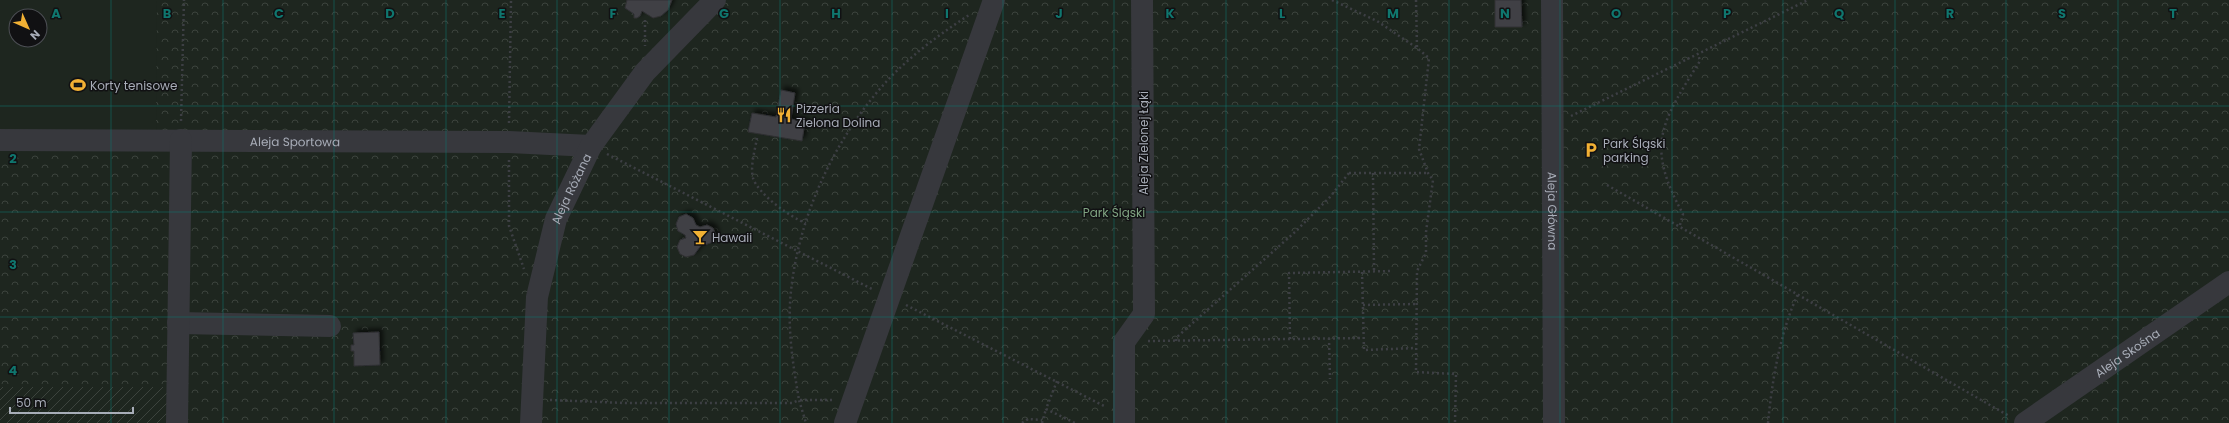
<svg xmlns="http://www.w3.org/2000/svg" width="2229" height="423" font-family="Poppins,sans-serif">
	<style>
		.forest { fill: url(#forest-crowns); fill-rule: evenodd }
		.garden { fill: url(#garden-furrows) }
		.pitch { fill: #1e261f; fill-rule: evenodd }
		.building { fill: #404145; stroke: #303034; filter: url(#shadow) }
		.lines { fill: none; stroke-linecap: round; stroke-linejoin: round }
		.path { stroke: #3d3f44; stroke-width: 2.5; stroke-dasharray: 2 3; stroke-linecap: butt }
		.minor { stroke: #37383d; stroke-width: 22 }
		.grid { fill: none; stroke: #0f766e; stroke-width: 1; stroke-opacity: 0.55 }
		.labels { text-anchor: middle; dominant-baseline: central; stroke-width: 3; stroke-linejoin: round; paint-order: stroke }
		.poi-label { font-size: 12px; fill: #a8adb8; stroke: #111113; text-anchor: start }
		.street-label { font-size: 12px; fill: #a8adb8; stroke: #111113 }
		.park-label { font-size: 12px; fill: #7fa381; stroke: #111113 }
		.grid-label { font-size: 13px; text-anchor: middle; font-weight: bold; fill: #0f766e; stroke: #111113; stroke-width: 3; stroke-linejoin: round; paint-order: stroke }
	</style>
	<defs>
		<pattern id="forest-crowns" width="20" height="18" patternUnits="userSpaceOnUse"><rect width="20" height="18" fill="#1e261f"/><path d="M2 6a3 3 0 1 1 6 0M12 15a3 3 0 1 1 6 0" fill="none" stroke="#3c433d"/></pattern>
		<pattern id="garden-furrows" width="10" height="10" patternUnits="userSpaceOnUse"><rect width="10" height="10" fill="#1e261f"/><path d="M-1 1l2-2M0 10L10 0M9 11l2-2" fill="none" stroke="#3c433d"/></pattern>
		<filter id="shadow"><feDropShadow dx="3.5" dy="-3.5" stdDeviation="2" flood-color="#0009"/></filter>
	</defs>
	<rect width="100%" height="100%" fill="#161618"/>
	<!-- forest -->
	<path class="forest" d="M0,0H2229V423H0ZM16,16H40V40H16Z"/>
	<!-- garden -->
	<path class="garden" d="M0,387H170L169,423H0Z"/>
	<!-- pitch -->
	<path class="pitch" d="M0,0H157L156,130H0ZM16,16H40V40H16Z"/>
	<!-- building -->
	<path class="building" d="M627,0H672L668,10L661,16L653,18L642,11L640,16L637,18H634V14L625,8Z
		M1495,0H1521L1522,27H1495Z
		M781,90L795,93L791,119L805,122L802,141L748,132L752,113L776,117Z
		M686,214L693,218L696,225L700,227L707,225L713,228L716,235L713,242L705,245L702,244L694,255L686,257L680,254L677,247L680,240L686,238L685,235L678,231L676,224L679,217Z
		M379,332L380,365L354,366V351H351V345H354L353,333Z"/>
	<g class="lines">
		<!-- path -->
		<path class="path" d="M1332,0L1377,21L1417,48
			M1416,0L1417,48L1429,58L1419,149L1428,173L1433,180L1426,232V253L1417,271L1416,372L1456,374L1455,423
			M645,20V46
			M1571,116L1808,0
			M181,121L184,0
			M509,123L511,0
			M757,138C755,150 750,166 753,178C758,194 791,218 806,223
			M607,154L872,289
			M509,160V226L524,269
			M1349,173H1428
			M1373,173L1374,271
			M1607,185L2009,416
			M1680,225L1683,214C1645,145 1661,123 1700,61L1698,54
			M1362,272L1364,350L1416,348
			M906,305L1106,407
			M1363,305L1416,304
			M1329,338L1330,379
			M1290,339L1289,273L1393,271
			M1148,341L1363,338
			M1176,341L1177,337L1295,232L1330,197L1349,173
			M1057,381L1046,409L1075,423
			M550,400L625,403H792L799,400L806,423
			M832,400H799C793,365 787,328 791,291C799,215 835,138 886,82C910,56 940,34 969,15
			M1022,423L1028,419L1042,420
			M1042,423L1046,409
			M1768,423C1772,381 1780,332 1798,294"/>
		<!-- minor -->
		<g class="minor">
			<path id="s1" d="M1552,0L1554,423"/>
			<path id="s2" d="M0,140L509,142L591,146"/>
			<path d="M178,323L330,326"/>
			<path d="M177,423L181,140"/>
			<path id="s3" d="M531,423L537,297L556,219L591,146L645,72L715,0"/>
			<path d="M845,423L994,0"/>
			<path d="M1124,423V342L1144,314L1142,0"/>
			<path id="s4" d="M2025,423L2229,282"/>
		</g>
	</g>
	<!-- grid -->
	<path class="grid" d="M111,0V423M223,0V423M334,0V423M446,0V423M557,0V423M669,0V423M780,0V423M892,0V423M1003,0V423M1114,0V423M1226,0V423M1337,0V423M1449,0V423M1560,0V423M1672,0V423M1783,0V423M1895,0V423M2006,0V423M2118,0V423M0,106H2229M0,212H2229M0,317H2229"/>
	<!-- icons -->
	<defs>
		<symbol id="stadium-bare" viewBox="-9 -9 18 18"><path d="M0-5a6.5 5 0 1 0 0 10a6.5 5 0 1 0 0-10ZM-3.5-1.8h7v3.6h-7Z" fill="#f2b134" stroke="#111113" stroke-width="2.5" paint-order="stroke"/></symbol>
		<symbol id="restaurant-bare" viewBox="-9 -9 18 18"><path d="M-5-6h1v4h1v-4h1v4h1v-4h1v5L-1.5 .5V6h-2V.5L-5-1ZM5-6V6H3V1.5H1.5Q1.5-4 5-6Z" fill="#f2b134" stroke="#111113" stroke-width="2.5" paint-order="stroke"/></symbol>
		<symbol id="parking-bare" viewBox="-9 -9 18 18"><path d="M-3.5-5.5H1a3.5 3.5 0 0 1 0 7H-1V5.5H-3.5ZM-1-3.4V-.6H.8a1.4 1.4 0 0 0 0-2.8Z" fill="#f2b134" stroke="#111113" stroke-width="2.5" paint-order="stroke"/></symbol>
		<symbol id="bar-bare" viewBox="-9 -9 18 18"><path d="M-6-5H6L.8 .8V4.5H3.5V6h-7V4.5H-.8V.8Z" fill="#f2b134" stroke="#111113" stroke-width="2.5" paint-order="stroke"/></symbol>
	</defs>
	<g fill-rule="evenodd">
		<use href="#stadium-bare" x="67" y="74" width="22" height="22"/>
		<use href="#restaurant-bare" x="773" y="104" width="22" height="22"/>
		<use href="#parking-bare" x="1580" y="139" width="22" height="22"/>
		<use href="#bar-bare" x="689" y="226" width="22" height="22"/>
	</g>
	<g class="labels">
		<!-- poi labels -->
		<g class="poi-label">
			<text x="90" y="85">Korty tenisowe</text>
			<text x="796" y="108">Pizzeria<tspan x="796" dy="14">Zielona Dolina</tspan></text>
			<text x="1603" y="143">Park Śląski<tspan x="1603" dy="14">parking</tspan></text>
			<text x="712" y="237">Hawaii</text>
		</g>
		<!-- street labels -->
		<g class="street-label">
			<text stroke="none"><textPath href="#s2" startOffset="295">Aleja Sportowa</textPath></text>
			<text transform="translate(1143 143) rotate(-90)">Aleja Zielonej Łąki</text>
			<text stroke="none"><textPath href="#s3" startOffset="240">Aleja Różana</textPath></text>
			<text stroke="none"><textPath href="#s1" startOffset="211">Aleja Główna</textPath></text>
			<text stroke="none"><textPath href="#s4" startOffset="124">Aleja Skośna</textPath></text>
		</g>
		<!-- park labels -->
		<g class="park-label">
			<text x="1114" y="212">Park Śląski</text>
		</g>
	</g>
	<g class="grid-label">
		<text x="56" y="18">A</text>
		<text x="167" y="18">B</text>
		<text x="279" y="18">C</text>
		<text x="390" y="18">D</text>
		<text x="502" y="18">E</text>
		<text x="613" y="18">F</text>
		<text x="724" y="18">G</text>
		<text x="836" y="18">H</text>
		<text x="947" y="18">I</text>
		<text x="1059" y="18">J</text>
		<text x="1170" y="18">K</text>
		<text x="1282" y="18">L</text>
		<text x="1393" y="18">M</text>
		<text x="1505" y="18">N</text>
		<text x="1616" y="18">O</text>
		<text x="1727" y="18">P</text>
		<text x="1839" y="18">Q</text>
		<text x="1950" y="18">R</text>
		<text x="2062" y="18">S</text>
		<text x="2173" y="18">T</text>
		<text x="13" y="163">2</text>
		<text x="13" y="269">3</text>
		<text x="13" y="375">4</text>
	</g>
	<!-- north arrow -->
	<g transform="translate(28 28) rotate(135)"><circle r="19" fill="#111113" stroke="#4d4f55"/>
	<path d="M0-3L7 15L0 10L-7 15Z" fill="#f2b134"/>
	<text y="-6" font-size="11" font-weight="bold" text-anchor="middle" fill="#a8adb8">N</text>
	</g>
	<!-- scale -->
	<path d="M10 407v6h123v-6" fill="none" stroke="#a8adb8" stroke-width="2"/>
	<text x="16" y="407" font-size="12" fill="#a8adb8" stroke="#111113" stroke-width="3" paint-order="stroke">50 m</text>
</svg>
